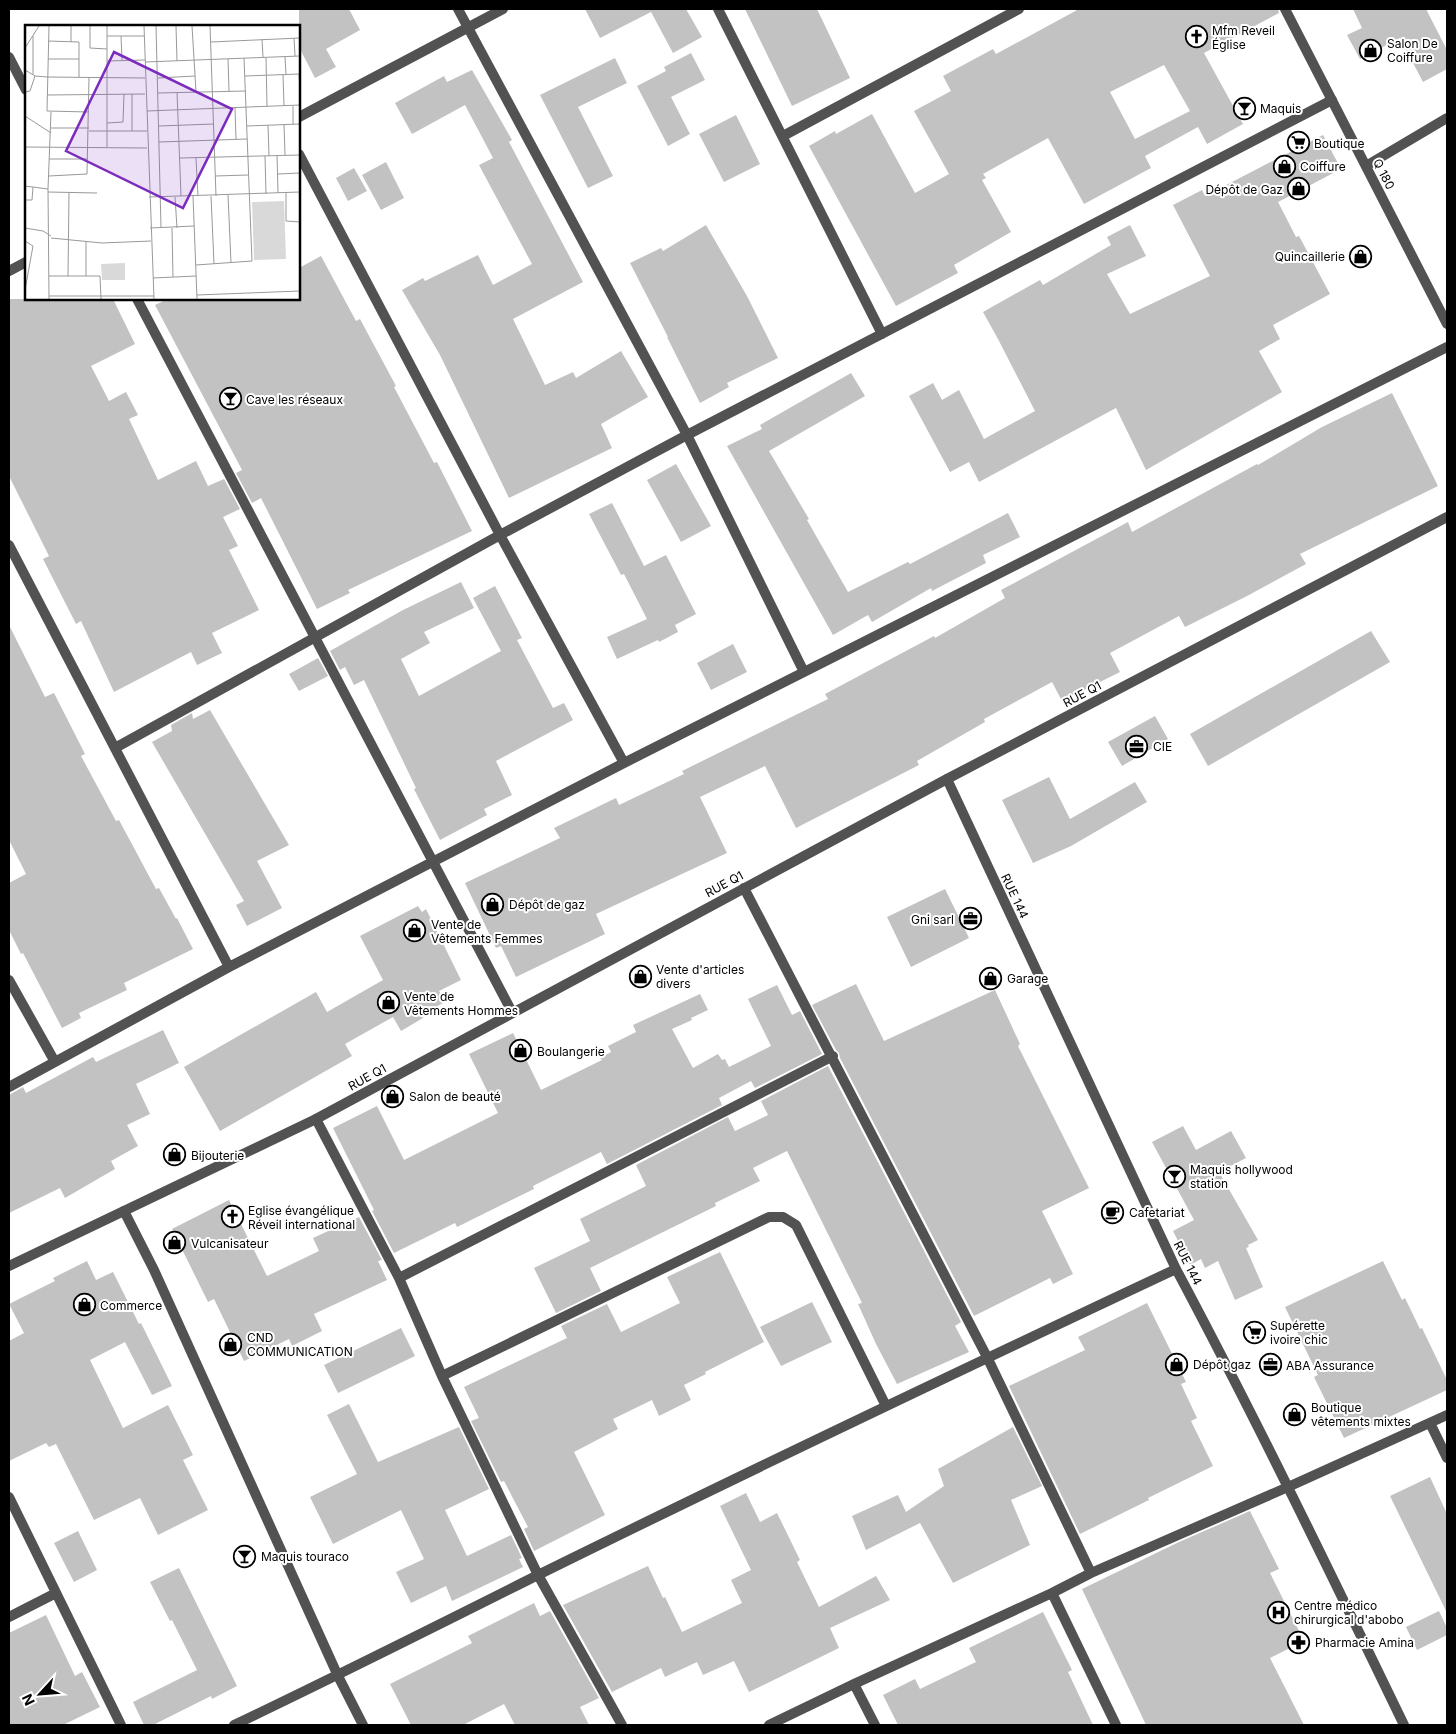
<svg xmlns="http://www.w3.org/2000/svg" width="1456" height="1734" font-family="Inter,sans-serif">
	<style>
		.building { fill: #c2c2c2; fill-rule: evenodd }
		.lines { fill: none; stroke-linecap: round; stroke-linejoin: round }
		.minor { stroke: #525252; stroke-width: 10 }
		.tertiary { stroke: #525252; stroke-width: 10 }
		.labels { text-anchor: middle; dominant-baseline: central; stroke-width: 4; stroke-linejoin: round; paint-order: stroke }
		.poi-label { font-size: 12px; fill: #000; stroke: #fff; text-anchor: start }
		.street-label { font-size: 12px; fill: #000; stroke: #fff }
		.inset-road { fill: none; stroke: #999; stroke-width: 1 }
		.view { fill: #7b2cbf; fill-opacity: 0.15; stroke: #7b2cbf; stroke-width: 2.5 }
		.inset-edge { fill: none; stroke: #000; stroke-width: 2.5 }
	</style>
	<rect width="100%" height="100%" fill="#fff"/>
	<!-- building -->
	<path class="building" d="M299,9H349L360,30L326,49L336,67L315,78L299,47Z
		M585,9H686L702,37L673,53L651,12L600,38Z
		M745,9H817L850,78L792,106Z
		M1079,9H1278L1279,13L1204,53L1243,124L1207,144L1198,127L1145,156L1151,168L1084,204L1048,138L983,174L986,178L982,180L1011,232L954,265L958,273L896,306L809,146L835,131L836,134L872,114L915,193L949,174L914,111L951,91L943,76L993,49L996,54ZM1164,65L1190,111L1135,139L1110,92Z
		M1353,9H1426L1447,50V69L1423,82L1400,38L1360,59L1347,35L1362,28Z
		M691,53L705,80L671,97L690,134L668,146L637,86L666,71L664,67Z
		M615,58L627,83L578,107L613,176L588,188L540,95Z
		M472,70L512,140L509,142L583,282L513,319L545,385L573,372L576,378L621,351L648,397L601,424L612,448L509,498L440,355L402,290L423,278L425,281L478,255L493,285L532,264L479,165L493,158L465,105L412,134L395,103L444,76L447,82Z
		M736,115L760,164L724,182L699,134Z
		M1323,135L1341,169L1278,202L1296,237L1299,236L1330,294L1273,325L1280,339L1259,351L1282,392L1146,470L1116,408L979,482L969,462L950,472L909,396L933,383L942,400L959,390L984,439L1035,411L998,339L983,312L1040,280L1043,285L1111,245L1107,237L1130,225L1146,256L1107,274L1130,314L1210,276L1173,205L1202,190L1205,196Z
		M386,162L404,198L381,210L362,175Z
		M354,168L367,191L348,201L336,178Z
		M706,225L747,296L778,358L727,383L729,387L700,403L667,337H668L630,263L661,248L663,251Z
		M321,256L356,321L360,319L396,386L394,387L434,463L437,462L472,531L348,590L350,593L317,609L261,498L252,503L236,473L242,470L155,305L168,299H299V268Z
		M9,299H113L135,344L91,366L109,401L126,392L138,415L129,419L158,480L196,461L208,486L224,479L240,509L223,517L238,546L229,550L259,610L212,633L222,653L197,665L191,652L114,692L81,621L76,624L43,559L49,556L9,476Z
		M851,373L865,396L769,451L809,519L807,520L848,592L908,562L910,564L1008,513L1020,537L983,555L986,563L932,591L931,588L872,622L868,615L833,635L727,446L762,429L760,425Z
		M1392,393L1438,486L1300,554L1306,564L1247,596L1185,627L1179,616L1110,653L1120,672L1062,701L1052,682L984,719L985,722L917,761L919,765L796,828L765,766L700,797L727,853L596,914L605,934L516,977L501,946L496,948L465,883L560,838L554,828L616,798L619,805L684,774L682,771L828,699L825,694L934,636L935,638L1005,598L1001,590L1128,522L1132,532L1257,464L1258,465L1322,427Z
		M676,464L711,526L681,542L647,480Z
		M612,503L644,566L666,555L696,614L675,625L678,632L659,642L658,640L617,659L607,637L647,619L624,574L621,575L589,514Z
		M461,582L474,608L424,632L430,643L401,659L419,696L501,651L473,598L495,586L522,638L517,640L553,708L564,703L573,720L496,761L512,795L484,809L487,815L440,840L414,789L416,788L364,680L354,685L345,667L340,670L330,651L403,610Z
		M9,625L45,697L54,693L85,754L81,756L116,821L119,820L156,889L159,888L176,919L177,918L193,949L124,983L127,990L79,1013L81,1018L62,1028L23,953L21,954L9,930V883L26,874L9,840Z
		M1371,631L1390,662L1208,766L1190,734Z
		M733,644L747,672L711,690L697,663Z
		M318,658L328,676L299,691L289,674Z
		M210,710L289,845L257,861L282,908L247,926L236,905L244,901L152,742L172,731L171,725L192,713L193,719Z
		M1155,716L1168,739L1122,766L1108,742Z
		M1049,777L1070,819L1135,782L1147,802L1071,846L1033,863L1002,800Z
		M945,889L969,938L911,967L887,917Z
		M418,906L422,912L426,909L461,980L439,991L445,1002L421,1015L423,1018L401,1031L393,1017L345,1044L352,1056L220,1131L184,1067L316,992L327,1012L383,980L360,936Z
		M856,984L884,1041L995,990L1020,1044L1018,1046L1089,1188L1042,1211L1073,1274L1053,1284L1050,1278L974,1316L840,1058L839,1053L836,1050L812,1005Z
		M777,985L792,1015L800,1011L822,1054L755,1088L751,1081L719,1098L722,1105L607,1164L601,1152L533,1186L534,1189L457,1227L455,1223L394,1253L372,1211L374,1210L333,1128L377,1106L404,1160L498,1113L469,1054L513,1033L541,1090L602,1060L600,1058L611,1052L608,1046L636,1032L633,1025L700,994L708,1010L691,1018L692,1020L672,1029L693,1068L718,1054L722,1060L725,1059L729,1067L771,1046L748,999Z
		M163,1030L179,1063L136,1084L150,1114L127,1125L138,1146L111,1161L115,1169L65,1198L60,1188L9,1213V1095L23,1087L26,1093L93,1057L96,1062Z
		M828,1066L961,1322L955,1326L969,1352L897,1384L876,1344L858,1304L862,1303L787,1151L753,1168L760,1181L715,1203L716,1206L590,1268L601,1291L556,1313L534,1268L590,1241L580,1219L646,1186L636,1165L728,1117L735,1131L768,1115L761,1101Z
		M1183,1126L1196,1150L1231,1131L1246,1158L1219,1172L1258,1240L1248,1245L1249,1247L1246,1248L1263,1287L1235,1300L1218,1261L1205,1268L1201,1259L1190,1265L1173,1231L1194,1220L1152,1142Z
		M229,1200L267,1276L319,1251L313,1238L359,1217L382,1260L378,1261L387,1280L314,1314L322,1331L292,1346L289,1339L244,1361L214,1299L208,1302L172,1229Z
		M720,1252L764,1342L705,1372L706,1374L684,1385L691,1400L659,1416L652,1400L613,1419L618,1429L574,1452L605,1515L534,1551L524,1529L528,1527L504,1481L501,1482L471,1421L479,1418L464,1387L567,1338L561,1326L607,1304L621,1332L680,1303L667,1277Z
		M87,1261L96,1280L113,1272L139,1324L141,1323L172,1386L152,1395L125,1342L90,1360L123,1428L168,1405L193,1455L183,1460L208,1510L158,1535L140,1498L94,1520L56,1444L49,1447L46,1443L9,1461V1341L24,1333L9,1304L55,1281L53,1278Z
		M1383,1261L1402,1300L1405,1298L1420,1329L1422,1328L1447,1380V1390L1344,1438L1314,1377L1318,1375L1285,1307Z
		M812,1302L832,1342L781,1366L760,1327Z
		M1147,1303L1186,1382L1181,1384L1197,1418L1191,1421L1213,1466L1148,1498L1149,1500L1080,1534L1009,1386L1085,1350L1078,1337Z
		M401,1328L415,1356L338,1393L324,1365Z
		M349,1404L378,1462L459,1427L489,1489L445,1510L467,1556L511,1535L522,1558L519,1559L523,1567L452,1601L446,1586L411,1603L396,1572L424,1559L401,1510L333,1544L310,1497L357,1474L327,1415Z
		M1013,1427L1042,1486L1011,1500L1030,1545L953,1583L920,1523L866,1550L852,1516L898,1495L906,1512L944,1486L938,1469Z
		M1430,1477L1447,1514V1613L1390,1496Z
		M746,1493L760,1522L777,1513L800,1560L797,1562L819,1607L876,1576L890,1600L830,1628L839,1648L749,1692L734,1661L703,1675L697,1662L665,1677L661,1668L612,1692L563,1605L648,1566L663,1598L665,1597L682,1632L742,1603L731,1580L751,1570L720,1506Z
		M1250,1511L1279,1569L1270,1573L1304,1641L1270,1658L1304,1725H1146L1082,1589L1179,1542Z
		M78,1531L97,1570L74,1582L54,1543Z
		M179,1568L237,1686L212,1699L211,1696L153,1725H144L133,1702L197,1670L172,1620L170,1621L150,1582Z
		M534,1603L540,1616L550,1611L599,1698L580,1707L589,1725H515L504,1704L463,1725H411L390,1684L472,1643L468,1636Z
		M1439,1611L1447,1628V1635L1417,1650L1406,1627Z
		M1043,1612L1072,1670L1068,1672L1093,1725H898L883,1695L915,1679L920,1689L976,1662L969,1648Z
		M46,1615L75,1676L82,1672L100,1707L63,1725H9V1633Z"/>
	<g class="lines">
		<!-- minor -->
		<path class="minor" d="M458,9L687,435L804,672
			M718,9L882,334
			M9,57L26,90
			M299,117L503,9
			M783,136L1019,9
			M299,154L500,535L624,763
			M1366,166L1447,118
			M9,271L26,262
			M137,299L512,1012
			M9,545L229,967
			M115,748L500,535L687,435L1332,100
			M947,779L1176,1269C1256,1419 1330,1572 1404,1725
			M744,888L987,1357L1091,1573
			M9,980L55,1062
			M9,1087L229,967L624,763L1447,347
			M316,1119L399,1278L442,1376L538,1575L622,1725
			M124,1211L154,1270L338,1676L363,1725
			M399,1278L833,1056
			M442,1376L769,1217H783L796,1225L886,1406
			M1430,1423L1447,1458
			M9,1497L121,1725
			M1052,1593L1116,1725
			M9,1617L56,1593
			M854,1684L875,1725
			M234,1725C337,1676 438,1625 540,1574C751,1470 963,1369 1176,1269
			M769,1725L854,1684L1052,1593L1091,1573L1288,1487L1447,1415"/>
		<!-- tertiary -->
		<path class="tertiary" d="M1285,9L1447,324
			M9,1266L316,1119L947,779L1447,517"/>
	</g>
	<!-- icons -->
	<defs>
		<symbol id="church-ring" viewBox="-11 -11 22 22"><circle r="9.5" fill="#fff" stroke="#000" stroke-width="1.5"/><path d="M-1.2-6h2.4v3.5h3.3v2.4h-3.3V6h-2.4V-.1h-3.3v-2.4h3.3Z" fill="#000"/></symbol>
		<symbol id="shop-ring" viewBox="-11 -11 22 22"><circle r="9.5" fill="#fff" stroke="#000" stroke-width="1.5"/><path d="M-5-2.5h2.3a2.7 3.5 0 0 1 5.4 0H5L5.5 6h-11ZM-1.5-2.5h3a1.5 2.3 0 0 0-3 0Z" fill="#000"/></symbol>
		<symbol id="bar-ring" viewBox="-11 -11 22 22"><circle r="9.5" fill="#fff" stroke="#000" stroke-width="1.5"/><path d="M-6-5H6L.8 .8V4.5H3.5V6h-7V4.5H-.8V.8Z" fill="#000"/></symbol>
		<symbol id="supermarket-ring" viewBox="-11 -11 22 22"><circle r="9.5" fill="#fff" stroke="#000" stroke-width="1.5"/><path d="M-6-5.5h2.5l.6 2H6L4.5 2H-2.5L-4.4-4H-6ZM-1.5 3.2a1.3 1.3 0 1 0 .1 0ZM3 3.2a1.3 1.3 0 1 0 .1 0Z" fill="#000"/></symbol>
		<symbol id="office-ring" viewBox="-11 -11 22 22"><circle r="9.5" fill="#fff" stroke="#000" stroke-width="1.5"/><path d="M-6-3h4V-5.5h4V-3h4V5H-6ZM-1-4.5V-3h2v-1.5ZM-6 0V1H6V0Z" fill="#000"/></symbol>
		<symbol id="cafe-ring" viewBox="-11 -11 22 22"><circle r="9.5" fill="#fff" stroke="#000" stroke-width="1.5"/><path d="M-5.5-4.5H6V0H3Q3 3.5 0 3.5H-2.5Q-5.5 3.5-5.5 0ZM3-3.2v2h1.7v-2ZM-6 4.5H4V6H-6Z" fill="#000"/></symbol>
		<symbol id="hospital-ring" viewBox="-11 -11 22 22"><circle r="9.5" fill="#fff" stroke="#000" stroke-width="1.5"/><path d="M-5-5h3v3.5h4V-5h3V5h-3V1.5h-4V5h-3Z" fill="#000"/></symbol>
		<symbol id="pharmacy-ring" viewBox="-11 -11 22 22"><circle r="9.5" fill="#fff" stroke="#000" stroke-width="1.5"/><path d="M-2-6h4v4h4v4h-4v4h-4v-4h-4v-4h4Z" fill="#000"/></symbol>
	</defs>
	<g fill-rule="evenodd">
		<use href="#church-ring" x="1184" y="24" width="25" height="25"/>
		<use href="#shop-ring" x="1358" y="38" width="25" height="25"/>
		<use href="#bar-ring" x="1232" y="96" width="25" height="25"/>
		<use href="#supermarket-ring" x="1286" y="130" width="25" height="25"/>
		<use href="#shop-ring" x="1272" y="154" width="25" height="25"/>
		<use href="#shop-ring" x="1286" y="176" width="25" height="25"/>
		<use href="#shop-ring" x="1348" y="244" width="25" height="25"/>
		<use href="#bar-ring" x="218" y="386" width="25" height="25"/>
		<use href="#office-ring" x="1124" y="734" width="25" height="25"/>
		<use href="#shop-ring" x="480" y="892" width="25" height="25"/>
		<use href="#office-ring" x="958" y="906" width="25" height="25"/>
		<use href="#shop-ring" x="402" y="918" width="25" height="25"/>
		<use href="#shop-ring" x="628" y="964" width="25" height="25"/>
		<use href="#shop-ring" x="978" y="966" width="25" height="25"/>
		<use href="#shop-ring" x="376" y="990" width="25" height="25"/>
		<use href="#shop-ring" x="508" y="1038" width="25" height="25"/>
		<use href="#shop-ring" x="380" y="1084" width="25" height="25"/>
		<use href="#shop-ring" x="162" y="1142" width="25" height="25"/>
		<use href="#bar-ring" x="1162" y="1164" width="25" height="25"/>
		<use href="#cafe-ring" x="1100" y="1200" width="25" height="25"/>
		<use href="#church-ring" x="220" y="1204" width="25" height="25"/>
		<use href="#shop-ring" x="162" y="1230" width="25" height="25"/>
		<use href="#shop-ring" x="72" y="1292" width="25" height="25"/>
		<use href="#supermarket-ring" x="1242" y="1320" width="25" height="25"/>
		<use href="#shop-ring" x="218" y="1332" width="25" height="25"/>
		<use href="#shop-ring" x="1164" y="1352" width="25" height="25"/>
		<use href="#office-ring" x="1258" y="1352" width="25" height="25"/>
		<use href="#shop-ring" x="1282" y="1402" width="25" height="25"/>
		<use href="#bar-ring" x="232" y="1544" width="25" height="25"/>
		<use href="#hospital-ring" x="1266" y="1600" width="25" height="25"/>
		<use href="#pharmacy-ring" x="1286" y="1630" width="25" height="25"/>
	</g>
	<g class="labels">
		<!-- poi labels -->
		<g class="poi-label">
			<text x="1212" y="30">Mfm Reveil<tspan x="1212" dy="14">Église</tspan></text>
			<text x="1387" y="43">Salon De<tspan x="1387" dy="14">Coiffure</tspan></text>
			<text x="1260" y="108">Maquis</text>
			<text x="1314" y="143">Boutique</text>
			<text x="1300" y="166">Coiffure</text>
			<text x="1283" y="189" text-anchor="end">Dépôt de Gaz</text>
			<text x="1345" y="256" text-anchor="end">Quincaillerie</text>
			<text x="246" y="399">Cave les réseaux</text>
			<text x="1153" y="746">CIE</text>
			<text x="509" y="904">Dépôt de gaz</text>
			<text x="954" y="919" text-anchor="end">Gni sarl</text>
			<text x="431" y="924">Vente de<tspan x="431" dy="14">Vêtements Femmes</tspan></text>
			<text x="656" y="969">Vente d'articles<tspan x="656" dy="14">divers</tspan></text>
			<text x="1007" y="978">Garage</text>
			<text x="404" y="996">Vente de<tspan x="404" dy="14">Vêtements Hommes</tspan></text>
			<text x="537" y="1051">Boulangerie</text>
			<text x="409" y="1096">Salon de beauté</text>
			<text x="191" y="1155">Bijouterie</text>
			<text x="1190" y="1169">Maquis hollywood<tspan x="1190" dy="14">station</tspan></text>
			<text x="248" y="1210">Eglise évangélique<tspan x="248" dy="14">Réveil international</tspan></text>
			<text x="1129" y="1212">Cafetariat</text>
			<text x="191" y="1243">Vulcanisateur</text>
			<text x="100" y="1305">Commerce</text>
			<text x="1270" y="1325">Supérette<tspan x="1270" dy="14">ivoire chic</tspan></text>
			<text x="247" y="1337">CND<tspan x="247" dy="14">COMMUNICATION</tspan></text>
			<text x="1193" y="1364">Dépôt gaz</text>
			<text x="1286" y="1365">ABA Assurance</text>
			<text x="1311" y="1407">Boutique<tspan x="1311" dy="14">vêtements mixtes</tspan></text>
			<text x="261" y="1556">Maquis touraco</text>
			<text x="1294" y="1605">Centre médico<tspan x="1294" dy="14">chirurgical d'abobo</tspan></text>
			<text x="1315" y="1642">Pharmacie Amina</text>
		</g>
		<!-- street labels -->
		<g class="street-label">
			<text transform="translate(1384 174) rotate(63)">Q 180</text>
			<text transform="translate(1082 694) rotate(-28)">RUE Q1</text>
			<text transform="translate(724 884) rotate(-28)">RUE Q1</text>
			<text transform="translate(1015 896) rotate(65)">RUE 144</text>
			<text transform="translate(367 1077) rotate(-29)">RUE Q1</text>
			<text transform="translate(1188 1263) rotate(63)">RUE 144</text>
		</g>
	</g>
	<!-- overview -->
	<g transform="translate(25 25)">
		<rect width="275" height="275" fill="#fff"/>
		<path d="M259,176L261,234L229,235L227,177ZM100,238V255H77L76,239Z" fill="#d9d9d9"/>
		<path class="inset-road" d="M24,1L22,86L64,87M46,1V17M65,1V23L82,24M119,1L129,274M131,1L136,203M151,1L152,36M167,1L171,67M185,1L191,171M82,11H119M96,11L97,35M269,13L270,31M237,14L238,32M23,16L54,17V52M186,17L275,13M0,23L14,1M260,32L261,49M241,33L242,82M23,34H54M203,34L204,66M82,36L120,35M120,37L275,31M0,45L10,51L22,52L120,53M8,49V11M258,49L259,81M274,49L275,65M220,51L275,49M133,53L170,51M0,67L5,66L10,51M152,67L156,171M133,68L221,66M107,69V106M22,70L120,69M268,81V99M210,83L211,114M122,86L275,80M0,91L26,108M82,98L98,97L99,69M259,99L260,130M243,100L244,131M134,101L189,99M222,101L275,99M26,103H64M64,106H122M134,117L222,114M0,122L122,123M82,122V1M252,130L253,168M240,131L241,169M155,133L275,130M171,133L173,171M24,134H62M253,149L275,148M24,151L62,149L64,52M190,151L223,150M0,161L23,164M23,167L72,168M261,168V196L275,197M203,170L206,238M168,171L172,274M186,171L189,239M124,172L275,167M150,172L152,203M0,175H7L8,162M0,203L18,206L26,211M125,203L169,201M147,203L148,252M26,213L77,218L126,216M0,216L8,221L0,265M61,216V251M171,240L227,236L219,33M24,251H75L76,274M43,251L44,168M128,253L171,251M172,270L275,266M24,271H129M24,274L23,164L26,87"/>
		<path class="view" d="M89,27L207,84L158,183L41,126Z"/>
		<rect width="275" height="275" class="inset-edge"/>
	</g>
	<!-- border -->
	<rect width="1456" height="1734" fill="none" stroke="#000000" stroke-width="20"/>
	<!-- north arrow -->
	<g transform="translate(40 1694) rotate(244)" stroke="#ffffff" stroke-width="4" paint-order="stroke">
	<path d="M0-4L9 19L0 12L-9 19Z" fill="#000000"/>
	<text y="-8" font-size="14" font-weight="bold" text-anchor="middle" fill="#000000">N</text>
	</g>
</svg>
